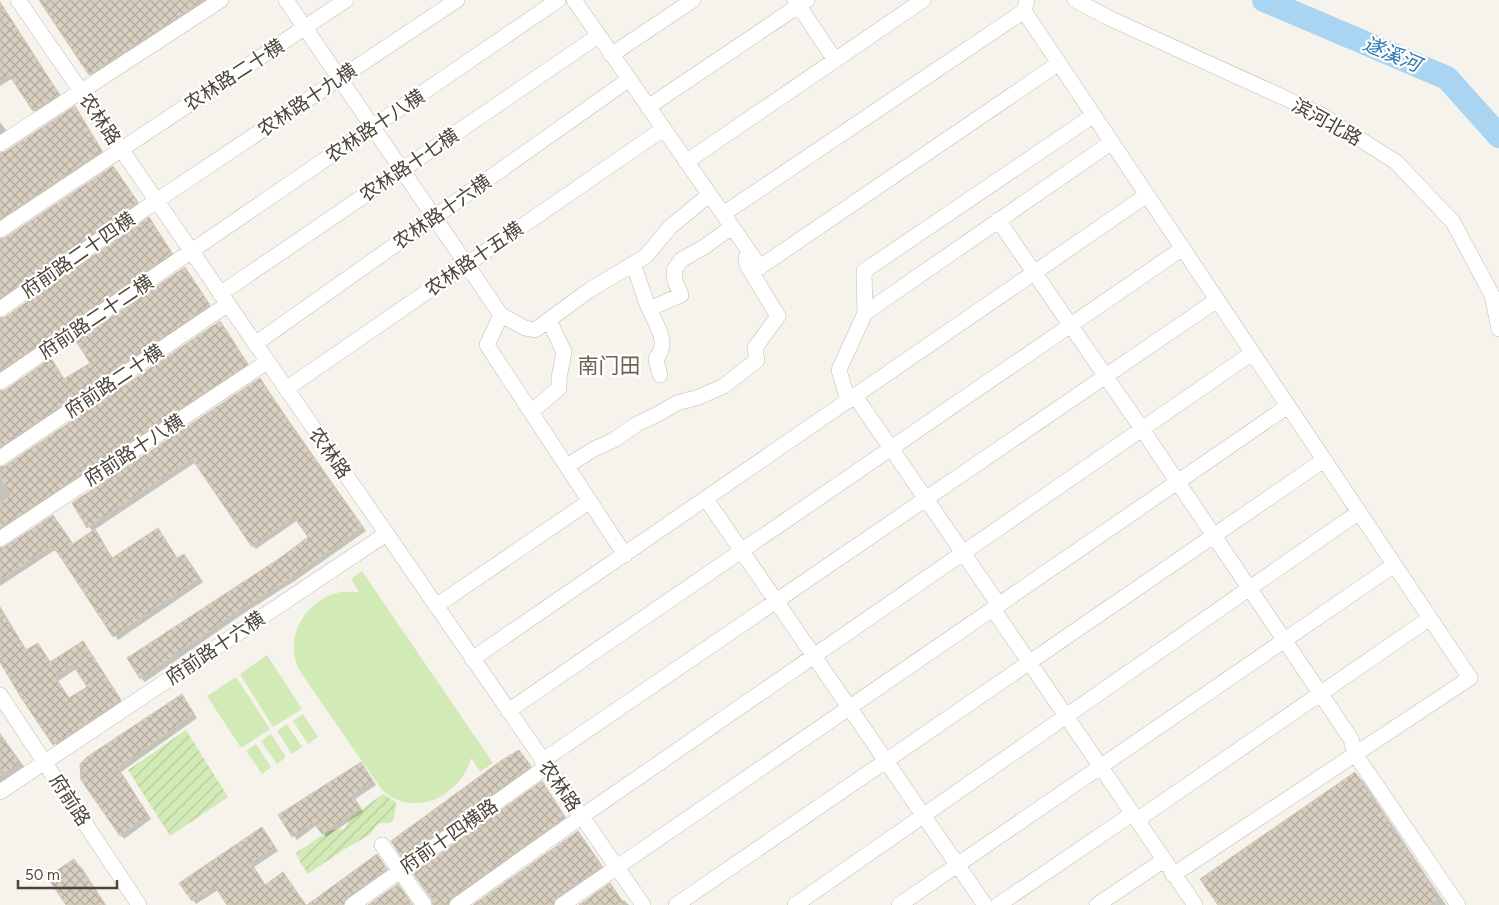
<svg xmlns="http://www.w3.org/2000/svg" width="1499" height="905" font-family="Figtree,'Noto Sans SC',sans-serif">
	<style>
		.grass { fill: #d2eab5 }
		.garden { fill: url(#garden-furrows) }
		.shadow { fill: #0003; fill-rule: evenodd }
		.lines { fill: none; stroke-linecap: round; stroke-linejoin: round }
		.river { stroke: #a9d4f2; stroke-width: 24 }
		.building { fill: url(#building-cross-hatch); stroke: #d3c7b4; fill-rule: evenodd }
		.minor-casing { stroke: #c2bbae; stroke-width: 16 }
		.minor { stroke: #fff; stroke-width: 15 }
		.labels { text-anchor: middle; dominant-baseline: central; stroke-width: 4.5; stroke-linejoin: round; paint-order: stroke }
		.street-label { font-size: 19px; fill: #4b4439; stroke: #fff }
		.water-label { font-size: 20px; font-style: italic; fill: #2e7ab2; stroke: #fff }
		.quarter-label { font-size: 21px; fill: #6e6250; stroke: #fff }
	</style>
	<defs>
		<pattern id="garden-furrows" width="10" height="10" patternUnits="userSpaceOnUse" patternTransform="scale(1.25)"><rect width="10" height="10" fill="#d2eab5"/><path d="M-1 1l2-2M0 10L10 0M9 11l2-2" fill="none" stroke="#b6ca9c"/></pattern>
		<pattern id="building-cross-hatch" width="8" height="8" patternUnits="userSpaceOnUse" patternTransform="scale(1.25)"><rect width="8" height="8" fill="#d8cfc1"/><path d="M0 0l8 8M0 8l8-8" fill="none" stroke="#b1aa9e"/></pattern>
	</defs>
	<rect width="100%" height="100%" fill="#f6f3ec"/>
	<!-- grass -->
	<path class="grass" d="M362,571L493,763L480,772L471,758C460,797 414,819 382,790L301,673C282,641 303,603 336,593C343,591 351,592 359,592L351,579Z
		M267,655L302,709L273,727L240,674Z
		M236,677L270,729L241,748L207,696Z
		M303,714L318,737L308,744L293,721Z
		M287,724L302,747L292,754L277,731Z
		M271,734L286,757L277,764L261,741Z
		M256,744L271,767L262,774L246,751Z"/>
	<!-- garden -->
	<path class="garden" d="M186,730L228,797L170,836L128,770Z
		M383,794L396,802L394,818L389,823H379L369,835L343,850L308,874L301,864L296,853L330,830L344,829L351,817Z"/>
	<!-- shadow -->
	<path class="shadow" d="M40,0H222L97,81L90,74Z
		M0,2L62,98L37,114L13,78L0,86Z
		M78,112L105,155L0,225V155L6,153Z
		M0,122L8,133L0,139Z
		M117,171L140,206L0,304V241L6,239Z
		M152,223L175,257L0,377V319L6,318Z
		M188,272L212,309L0,453V392L5,391L51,360L65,380L92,363Z
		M220,322L250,368L0,534V469L6,467Z
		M260,379L366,531L296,580L244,613L145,682L141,678L281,559L310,537L298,520L256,549L196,462L94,530L98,534L113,559H187L203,582L118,640L60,553L58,554L55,550L0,586V549L53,516L73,545L93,532L73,503Z
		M0,606L27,651L50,663L86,646L123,704L58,748L0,661ZM76,669L89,688L70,699L57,682Z
		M182,695L197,718L121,772L151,819L124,839L82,780Z
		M0,733L30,775L0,795Z
		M522,755L533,770L407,860L403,857Z
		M364,767L376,785L355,799L363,812L326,837L317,825L297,840L279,814H282Z
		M1355,774L1363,781L1446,905H1220Z
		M545,786L568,821L452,905H434Z
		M262,829L278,851L254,867L266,886L306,905H229L218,890L196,904L181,883Z
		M578,832L605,870L558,905H475Z
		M380,859L390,873L348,905H306Z
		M74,861L82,868L106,905H67Z
		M624,900L629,905H581L622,901Z"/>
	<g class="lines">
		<!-- river -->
		<path class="river" d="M1264,0L1447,78L1499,136"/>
	</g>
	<!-- building -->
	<path class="building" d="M39,0H204L89,75Z
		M0,2L59,94L33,111L9,75L0,81Z
		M75,106L102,151L0,219V153L5,152Z
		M113,166L138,202L0,298V239L5,238Z
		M149,217L172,253L0,371V318L5,317Z
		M185,267L210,305L0,447V391L5,390L51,358L64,379L90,363L76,341Z
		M220,321L248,364L0,528V502L11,495L0,477V467L5,466Z
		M260,378L296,433L363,527L293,577L240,610L140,679L127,658L280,558L308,537L294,517L252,547L192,459L87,528L72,503Z
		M53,515L73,544L95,529L112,558L158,528L177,558L184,554L200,578L113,637L56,550L54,551L51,547L0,580V548L5,547Z
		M0,608L26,650L38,643L50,662L83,641L121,700L53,745L20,696L0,662ZM73,665L87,687L69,698L55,677Z
		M182,694L194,714L118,768L148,815L120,836L81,780L80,764L87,757Z
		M0,735L20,763L0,776Z
		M519,750L531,766L402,858L391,841L502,760Z
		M361,762L373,781L352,795L361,808L322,834L313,822L292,837L278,815Z
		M1355,772L1440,898L1430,905H1218L1200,879Z
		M542,781L565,817L452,897L448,905H433L432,900L413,873Z
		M262,827L275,847L251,863L265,885L283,872L306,905H227L215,887L192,901L179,883Z
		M578,831L602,866L557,897L553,905H473Z
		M377,854L387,869L347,897L343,905H307Z
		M74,859L105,905H66L47,877Z
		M610,883L625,905H579Z
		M398,884L413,905H368Z"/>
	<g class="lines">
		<defs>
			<path id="minor" d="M18,0L643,905
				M286,0L501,315L487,345L625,555
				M574,0L760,267L1059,63
				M795,0L835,60
				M1027,0L1024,11L1470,678L1173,875
				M1075,0L1109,18L1320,114L1396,162L1453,222L1492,295L1499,329
				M611,55L693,0
				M648,107L807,0
				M0,144L221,0
				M686,162L923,0
				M723,214L1024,11
				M998,220L1142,429L1351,739L1355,754L1458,905
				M0,230L346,0
				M633,264C639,279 643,294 649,309L681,295L675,281L674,270L681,260L704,247L732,227
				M220,294L598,36
				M0,309L156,201L457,0
				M649,309C657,327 670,342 656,359L660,375
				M865,313L1112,142
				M501,315L525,328L535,330L588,291L646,256L670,227L709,195
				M255,344L628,80
				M0,382L558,0
				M286,389L663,129
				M855,396L999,605
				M848,401L839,370L865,313L864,271L1094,115
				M531,412L559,388V378L564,352L549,320
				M0,458L228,304
				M567,466L594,449L614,440L637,424L656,415L677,403L699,397L724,386L757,360L755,348L778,316L747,265L746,258
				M706,499L985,905
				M0,539L267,362
				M436,606L590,501
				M993,609L1195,905
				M472,659L1147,195
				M0,695L139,905
				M508,711L1183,248
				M542,761L1217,300
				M0,792L386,534
				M1137,820L1430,618
				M382,845L424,905
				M352,905L546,767
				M457,905L581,817L1252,353
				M562,905L1288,406
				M676,905L1324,460
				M795,905L1359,512
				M899,905L1394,565
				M998,905L1132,814
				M1097,905L1164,860"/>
		</defs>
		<!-- minor casing -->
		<use href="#minor" class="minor-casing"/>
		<!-- minor -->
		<use href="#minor" class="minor"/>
	</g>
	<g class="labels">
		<!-- street labels -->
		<g class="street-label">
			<text transform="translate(234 75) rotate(-33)">农林路二十横</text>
			<text transform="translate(307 100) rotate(-34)">农林路十九横</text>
			<text transform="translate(100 119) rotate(56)">农林路</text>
			<text transform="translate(1327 122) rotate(29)">滨河北路</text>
			<text transform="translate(375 126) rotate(-34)">农林路十八横</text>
			<text transform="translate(409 165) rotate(-34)">农林路十七横</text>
			<text transform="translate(442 212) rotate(-35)">农林路十六横</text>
			<text transform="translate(78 255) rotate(-35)">府前路二十四横</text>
			<text transform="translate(474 259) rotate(-35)">农林路十五横</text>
			<text transform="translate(96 317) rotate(-34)">府前路二十二横</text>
			<text transform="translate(114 381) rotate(-34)">府前路二十横</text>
			<text transform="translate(134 450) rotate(-33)">府前路十八横</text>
			<text transform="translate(330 453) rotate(55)">农林路</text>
			<text transform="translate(215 648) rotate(-34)">府前路十六横</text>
			<text transform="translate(560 786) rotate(55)">农林路</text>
			<text transform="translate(70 800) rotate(57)">府前路</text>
			<text transform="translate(449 836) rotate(-35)">府前十四横路</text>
		</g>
		<!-- water labels -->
		<g class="water-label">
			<text transform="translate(1392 54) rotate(23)">遂溪河</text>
		</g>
		<!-- quarter labels -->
		<g class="quarter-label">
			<text x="609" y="365">南门田</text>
		</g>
	</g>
	<!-- scale -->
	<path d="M18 880v8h99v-8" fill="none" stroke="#4b4439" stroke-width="2.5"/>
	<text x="25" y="880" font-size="15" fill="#4b4439" stroke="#ffffff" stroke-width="4" paint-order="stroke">50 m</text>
</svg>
